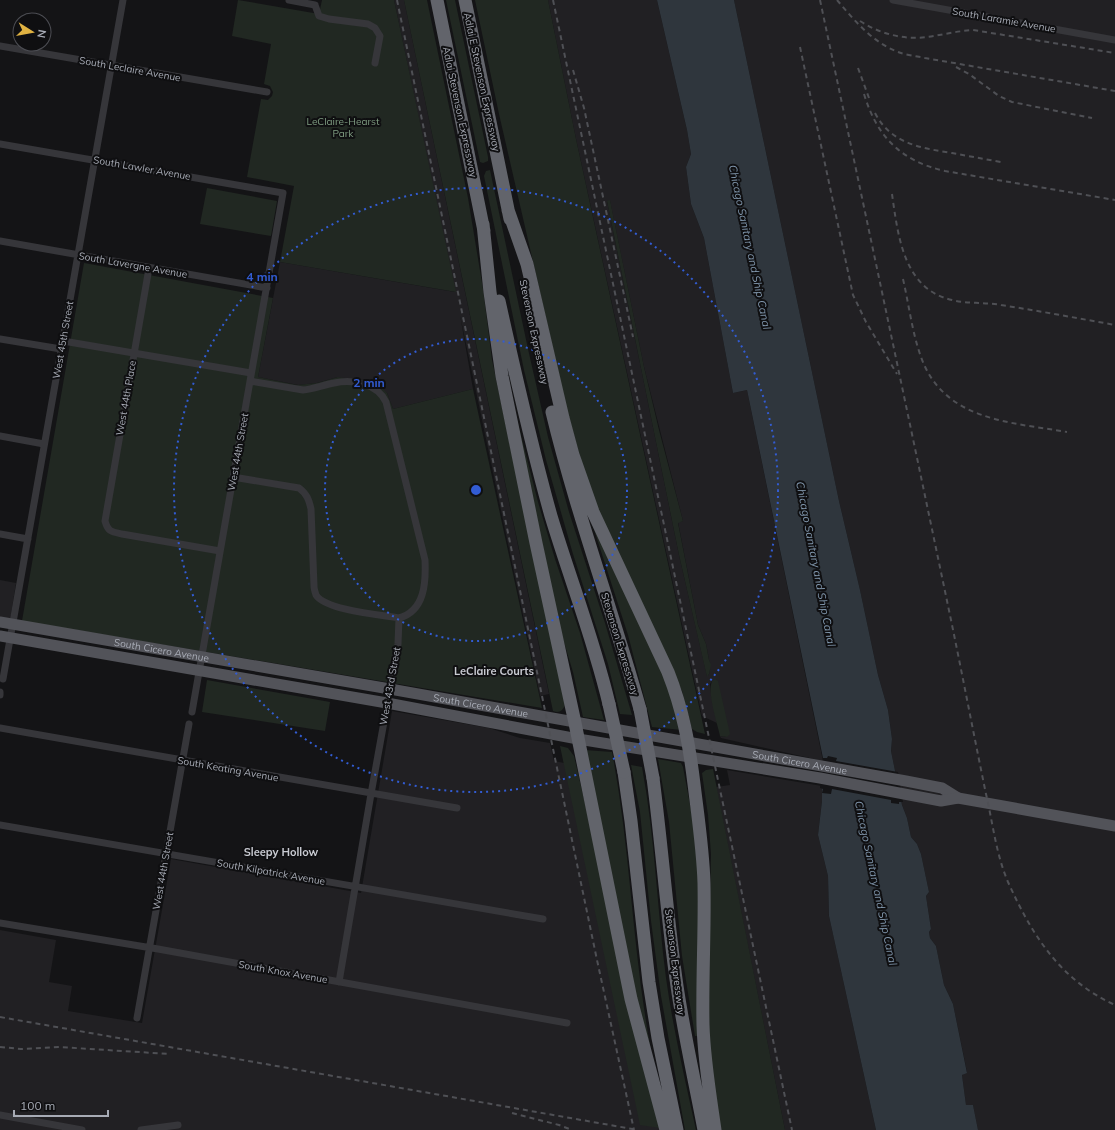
<svg xmlns="http://www.w3.org/2000/svg" width="1115" height="1130" font-family="Mulish,sans-serif">
	<style>
		.built { fill: #212023; fill-rule: evenodd }
		.green { fill: #212822 }
		.water { fill: #2f363d }
		.pier { fill: #141416 }
		.lines { fill: none; stroke-linecap: round; stroke-linejoin: round }
		.minor { stroke: #36363a; stroke-width: 7 }
		.primary { stroke: #525359; stroke-width: 11 }
		.motorway { stroke: #62646b; stroke-width: 13 }
		.rail { stroke: #4f5055; stroke-width: 2; stroke-dasharray: 5 4; stroke-linecap: butt }
		.motorway-bridge { stroke: #62646b; stroke-width: 13 }
		.ring { fill: none; stroke: #325cd3; stroke-width: 2; stroke-dasharray: 2 4 }
		.labels { text-anchor: middle; dominant-baseline: central; stroke-width: 4; stroke-linejoin: round; paint-order: stroke }
		.street-label { font-size: 10px; fill: #a7abb5; stroke: #0f0f11 }
		.park-label { font-size: 10px; fill: #809e83; stroke: #0f0f11 }
		.water-label { font-size: 11px; font-style: italic; fill: #8197ad; stroke: #0f0f11 }
		.neighbourhood-label { font-size: 11px; font-weight: bold; fill: #c8cad1; stroke: #0f0f11 }
		.centre { fill: #325cd3; stroke: #0f0f11; stroke-width: 2 }
		.ring-label { font-size: 12px; text-anchor: middle; font-weight: bold; fill: #325cd3; stroke: #0f0f11; stroke-width: 4; stroke-linejoin: round; paint-order: stroke }
	</style>
	<rect width="100%" height="100%" fill="#141416"/>
	<!-- built -->
	<path class="built" d="M394,0H404L549,694L540,696L460,315L473,389L393,409L387,393L338,377L317,383L298,385L258,377L280,262L455,292Z
		M548,0H657L687,130L691,154L686,167L691,204L704,238L733,393L747,390L823,761L721,738L720,736L727,737L712,681L710,684L711,694L717,723L702,716L576,139ZM607,201H610L644,367L683,521L678,522L698,625L706,644L709,660L710,666L709,674L707,676L679,555Z
		M734,0H1115V1130H978L973,1105H966L962,1075L967,1072L953,1004L944,985L936,946L930,938L929,932L931,929L926,896L929,892L921,854L917,844L911,837L907,818L902,805L891,751L892,739L888,710L878,675L860,590L839,501Z
		M0,580L16,583L10,621L0,619Z
		M392,711L489,728L520,738L550,743L554,761L564,763L672,1130H0V930L56,940L49,982L72,986L68,1011L142,1023L171,859L361,893Z
		M727,770L822,786V801L818,835L828,876L829,916L876,1130H785L716,787L730,785Z"/>
	<!-- green -->
	<path class="green" d="M238,0L319,14L322,0H394L456,292L280,262L294,186L247,177L261,99L268,100L272,96L273,92L270,86L264,84L271,44L232,36Z
		M404,0H427L468,198L483,289L492,360L565,705C562,712 559,713 553,711Z
		M446,0H455L488,157V161L483,163L480,162Z
		M475,0H548L576,139L705,734L697,732L692,729L682,691L598,513L581,460L567,410L552,344L499,114Z
		M490,170L528,349L548,437L569,512L605,623L632,715L620,714L608,664L573,554L546,460L524,370L484,176L486,171Z
		M207,188L277,201L271,236L200,224Z
		M610,200L644,367L659,430L683,521L678,523L698,625L706,644L709,660L711,665L709,674L707,677L679,555L607,201Z
		M84,263L273,298L258,377L297,385L317,383L338,377L376,383L387,393L393,409L473,389L542,708L22,621Z
		M511,396L538,502L555,559L580,633L604,720L583,717L573,672L561,632Z
		M589,514L662,669L682,730L652,727L628,635Z
		M715,679L718,681L730,734L727,737L720,736C717,722 707,694 712,681Z
		M207,680L330,702L325,731L202,712Z
		M560,746L568,748L574,756L660,1128L640,1125Z
		M585,750L612,752C631,851 632,951 651,1050L632,983Z
		M658,759L681,763L683,767L694,826L698,857V1036H695L682,956L669,822Z
		M631,765L642,767C655,837 657,908 666,978C673,1029 685,1079 696,1130H685L661,996L651,921L640,812Z
		M713,769L785,1130H719L711,1067L708,1022L711,854L708,815L702,773L706,770Z"/>
	<!-- water -->
	<path class="water" d="M657,0H734L839,501L860,590L878,675L888,710L892,739L891,751L902,805L907,818L911,837L917,844L921,854L929,892L926,896L931,929L929,932L930,938L936,946L944,985L953,1004L967,1073L962,1075L966,1105H973L978,1130H876L829,916L828,876L818,835L822,801V785L823,758L747,390L733,393L704,238L691,204L686,167L691,154L687,130Z"/>
	<!-- pier -->
	<path class="pier" d="M828,756L837,758L836,761L898,772L903,802H899V804L891,803V800L832,789L831,794L822,793L823,789L820,788V777L823,758H827Z"/>
	<g class="lines">
		<!-- minor -->
		<path class="minor" d="M289,0L315,5
			M893,0L1115,40
			M315,5L319,16L329,19L368,24L375,28L380,36L375,63
			M0,46L267,92
			M0,144L283,193L192,712
			M0,241L267,288
			M149,268L105,521C108,532 112,532 122,534L220,551
			M0,339L61,349
			M63,341L251,373
			M0,436L44,444
			M233,477L299,488C307,494 309,500 311,509L314,586C314,589 315,592 316,595C325,610 381,615 399,618C425,611 426,582 425,560L386,402C377,383 352,379 334,383C323,385 313,389 303,390L250,381
			M0,534L28,539
			M3,679L123,0
			M0,695V692
			M0,728L457,808
			M0,825L543,919
			M0,923L158,949L567,1023
			M339,982L371,794L398,644L399,618
			M137,1018L189,724
			M0,1115L82,1130
			M141,1130L178,1125"/>
		<!-- primary -->
		<g class="primary">
			<path id="s1" d="M0,622L390,689L906,781L942,788L958,798"/>
			<path d="M0,636L387,703L578,739L820,778L941,801L958,798L1115,826"/>
		</g>
		<!-- motorway -->
		<path class="motorway" d="M437,0L484,231
			M465,0L510,219
			M508,210L527,264L563,418L573,455L593,512L668,672C683,710 689,743 694,784C698,817 703,850 704,883C705,930 702,978 703,1025C704,1060 710,1095 715,1130
			M483,224L490,292L502,376L536,543L575,723L631,999L666,1130
			M499,301C515,373 531,445 551,516C570,579 594,640 609,704
			M552,412C576,512 612,609 640,709
			M624,772L631,821L649,982L658,1038L677,1130
			M653,778C662,847 667,917 677,986C684,1034 695,1082 704,1130"/>
		<!-- rail -->
		<path class="rail" d="M397,0L597,960L634,1130
			M553,0L792,1130
			M820,0C864,207 908,414 951,620C963,678 974,736 986,794C993,824 996,854 1008,882C1032,935 1060,980 1115,1005
			M837,0C854,20 872,42 898,52C906,55 916,56 925,58L1115,91
			M860,21C880,34 904,40 927,37C942,35 957,31 973,30L1115,53
			M800,47L853,295L866,322L897,374
			M956,67L969,74L999,96L1012,102L1092,118
			M858,68L869,98
			M573,70L584,108L633,337
			M864,94C877,137 901,161 945,171L1115,200
			M875,113C891,144 921,148 952,153C968,156 984,159 1001,162
			M892,194C898,235 903,289 952,300C968,304 985,302 1001,305C1039,311 1077,318 1115,325
			M903,279C909,305 912,332 921,357C944,421 1010,422 1067,432
			M0,1017L638,1130
			M0,1047L21,1049L59,1047L170,1054
			M512,1113L559,1125L572,1130"/>
		<!-- motorway-bridge -->
		<path class="motorway-bridge" d="M609,704L624,772
			M640,709L653,778"/>
	</g>
	<!-- distance rings -->
	<g class="ring">
		<circle cx="476" cy="490" r="151"/>
		<circle cx="476" cy="490" r="302"/>
	</g>
	<g class="labels">
		<!-- street labels -->
		<g class="street-label">
			<text transform="translate(1004 20) rotate(10)">South Laramie Avenue</text>
			<text transform="translate(130 69) rotate(10)">South Leclaire Avenue</text>
			<text transform="translate(482 82) rotate(78)">Adlai E Stevenson Expressway</text>
			<text transform="translate(460 112) rotate(78)">Adlai Stevenson Expressway</text>
			<text transform="translate(142 168) rotate(10)">South Lawler Avenue</text>
			<text transform="translate(133 265) rotate(10)">South Lavergne Avenue</text>
			<text transform="translate(534 332) rotate(78)">Stevenson Expressway</text>
			<text transform="translate(63 340) rotate(-80)">West 45th Street</text>
			<text transform="translate(126 398) rotate(-80)">West 44th Place</text>
			<text transform="translate(238 452) rotate(-80)">West 44th Street</text>
			<text transform="translate(620 644) rotate(73)">Stevenson Expressway</text>
			<text stroke="none"><textPath href="#s1" startOffset="164">South Cicero Avenue</textPath></text>
			<text transform="translate(390 686) rotate(-80)">West 43rd Street</text>
			<text stroke="none"><textPath href="#s1" startOffset="488">South Cicero Avenue</textPath></text>
			<text stroke="none"><textPath href="#s1" startOffset="812">South Cicero Avenue</textPath></text>
			<text transform="translate(228 769) rotate(10)">South Keating Avenue</text>
			<text transform="translate(163 871) rotate(-80)">West 44th Street</text>
			<text transform="translate(271 872) rotate(10)">South Kilpatrick Avenue</text>
			<text transform="translate(675 962) rotate(83)">Stevenson Expressway</text>
			<text transform="translate(283 972) rotate(10)">South Knox Avenue</text>
		</g>
		<!-- park labels -->
		<g class="park-label">
			<text x="343" y="121">LeClaire-Hearst<tspan x="343" dy="12">Park</tspan></text>
		</g>
		<!-- water labels -->
		<g class="water-label">
			<text transform="translate(750 247) rotate(78)">Chicago Sanitary and Ship Canal</text>
			<text transform="translate(816 564) rotate(79)">Chicago Sanitary and Ship Canal</text>
			<text transform="translate(876 883) rotate(78)">Chicago Sanitary and Ship Canal</text>
		</g>
		<!-- neighbourhood labels -->
		<g class="neighbourhood-label">
			<text x="494" y="671">LeClaire Courts</text>
			<text x="281" y="852">Sleepy Hollow</text>
		</g>
	</g>
	<circle cx="476" cy="490" r="6" class="centre"/>
	<g class="ring-label">
		<text x="262" y="281">4 min</text>
		<text x="369" y="387">2 min</text>
	</g>
	<!-- north arrow -->
	<g transform="translate(32 32) rotate(101)"><circle r="19" fill="#0f0f11" stroke="#4c4d53"/>
	<path d="M0-3L7 15L0 10L-7 15Z" fill="#e0b242"/>
	<text y="-6" font-size="11" font-weight="bold" text-anchor="middle" fill="#a7abb5">N</text>
	</g>
	<!-- scale -->
	<path d="M14 1110v6h94v-6" fill="none" stroke="#a7abb5" stroke-width="2"/>
	<text x="20" y="1110" font-size="12" fill="#a7abb5" stroke="#0f0f11" stroke-width="3" paint-order="stroke">100 m</text>
</svg>
